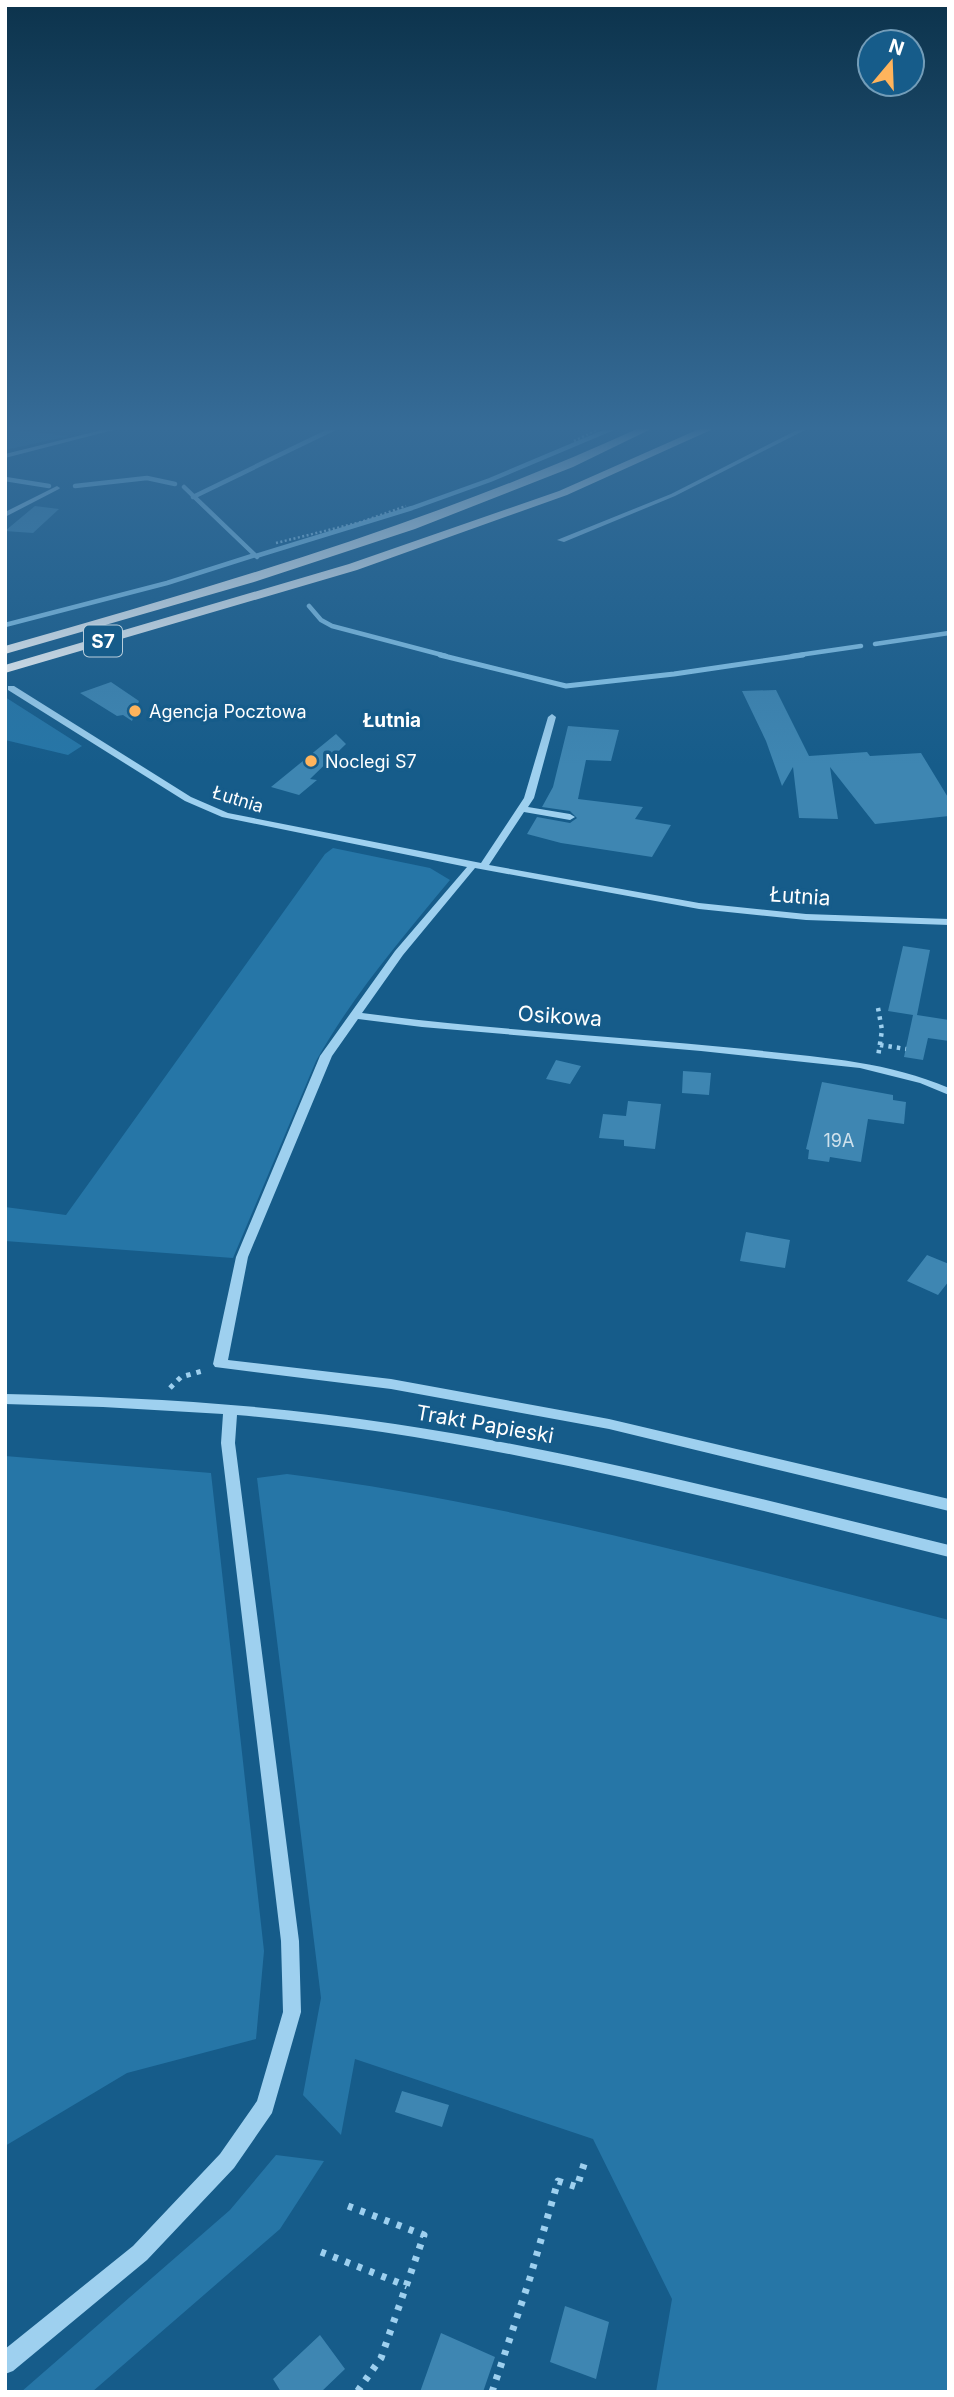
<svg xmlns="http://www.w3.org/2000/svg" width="954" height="2397" font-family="Inter,sans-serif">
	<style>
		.green { fill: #2676a7 }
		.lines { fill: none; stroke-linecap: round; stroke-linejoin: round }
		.stream-far1 { stroke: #90cef1; stroke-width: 4.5 }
		.stream { stroke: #90cef1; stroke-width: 5 }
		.building { fill: #3e86b2 }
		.path-far3 { stroke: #9ed0ef; stroke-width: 2.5; stroke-dasharray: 2 2.5; stroke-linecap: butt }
		.path-far2 { stroke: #9ed0ef; stroke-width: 4.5; stroke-dasharray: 3.5 5; stroke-linecap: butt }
		.path-far1 { stroke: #9ed0ef; stroke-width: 5; stroke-dasharray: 4.5 6; stroke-linecap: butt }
		.path { stroke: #9ed0ef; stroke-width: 7; stroke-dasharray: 5 8; stroke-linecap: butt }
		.minor { fill: #9ed0ef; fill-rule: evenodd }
		.highway { fill: #fff; fill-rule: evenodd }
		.poi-dot { fill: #ffb45c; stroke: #165c8a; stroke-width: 2.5 }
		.labels { text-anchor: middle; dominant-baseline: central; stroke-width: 7; stroke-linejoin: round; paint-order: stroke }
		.far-poi-label { font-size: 18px; fill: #fff; stroke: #165c8a; text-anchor: start }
		.far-street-label { font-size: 18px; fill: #fff; stroke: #165c8a }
		.number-label { font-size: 18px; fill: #cfe1ec }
		.shield { fill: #165c8a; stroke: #b9cedc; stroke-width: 2 }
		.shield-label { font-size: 19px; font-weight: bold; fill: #fff }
		.far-neighbourhood-label { font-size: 19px; font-weight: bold; fill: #fff; stroke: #165c8a }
		.street-label { font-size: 21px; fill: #fff; stroke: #165c8a }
	</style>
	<rect width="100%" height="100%" fill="#165c8a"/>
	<!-- green -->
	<path class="green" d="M5,429L69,436L5,450Z
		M5,697L82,746L68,755L5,740Z
		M333,848L430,868L450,880C402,938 353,995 316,1061L233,1258L5,1241V1207L66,1215L325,854Z
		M5,1456L211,1473L264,1951L256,2039L127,2073L5,2146Z
		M287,1474C512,1503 730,1564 949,1620V2392H656L672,2299L593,2139L355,2059L341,2135L303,2095L321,1998L257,1478Z
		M276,2155L324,2161L280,2229L92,2392H21L230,2210Z"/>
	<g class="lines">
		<!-- stream-far1 -->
		<path class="stream-far1" d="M5,479L49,486
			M75,486L147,478L175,484
			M184,487L257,557
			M193,497L333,429
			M256,556L412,508L490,480L611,429
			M309,606L321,620L332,626L446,656
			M5,625L167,583L255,555
			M875,644L949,633
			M792,656L861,646"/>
		<!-- stream -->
		<path class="stream" d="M440,655L566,686L674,674L803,655"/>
	</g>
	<!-- building -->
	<path class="building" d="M35,506L59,509L33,533L5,531Z
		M111,682L139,701L132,721L123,715L117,716L80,693Z
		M776,690L809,756L867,752L870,756L921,753L949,799V816L875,824L830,767L838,819L799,818L793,767L782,786L766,741L742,691Z
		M568,726L619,730L611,761L586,760L578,799L643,807L635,819L671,825L652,857L561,843L527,834L537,817L570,823L577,818L570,811L542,807L553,787Z
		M336,734L346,744L310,779L317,780L299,795L271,787Z
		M903,946L930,950L917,1015L949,1020V1041L928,1038L923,1060L904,1057L913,1015L888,1011Z
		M556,1060L581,1066L570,1084L546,1079Z
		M683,1071L711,1073L709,1095L682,1093Z
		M822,1082L893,1095V1100L906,1102L904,1124L868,1119L861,1162L830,1157L829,1162L808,1159L809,1150L806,1149Z
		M628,1101L661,1104L655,1149L624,1146V1140L599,1138L603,1114L626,1116Z
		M746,1232L790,1240L785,1268L740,1261Z
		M927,1255L949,1264V1281L938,1295L907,1281Z
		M402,2091L449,2105L442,2127L395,2112Z
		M565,2306L609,2322L596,2379L550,2362Z
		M441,2333L495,2357L483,2392H420Z
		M320,2335L345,2369L321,2392H281L273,2379Z"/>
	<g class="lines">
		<!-- path-far3 -->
		<path class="path-far3" d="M574,441L599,429
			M276,543L361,522L406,506"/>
		<!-- path-far2 -->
		<path class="path-far2" d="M878,1008L882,1030L878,1057
			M880,1045L906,1049"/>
		<!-- path-far1 -->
		<path class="path-far1" d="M170,1388L181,1377L206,1370"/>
		<!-- path -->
		<path class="path" d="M348,2206L424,2235L381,2358L357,2392
			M321,2252L407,2286
			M492,2392L530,2278L558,2181L577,2187L585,2161"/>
		<!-- minor -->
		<path class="minor" d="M106,429H117L5,458V454Z
			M799,429H807L675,496L564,542L557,540L671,494Z
			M57,486L60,488L59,489L5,517V512Z
			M8,686H14L191,797L228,813L481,863L524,798L548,717L552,714L556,717L534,798L528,807L570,814L575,817L570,820L524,812L489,865L699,903L806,914L949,919V925L806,920L699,909L475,868L403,955L362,1013C489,1030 617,1036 745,1049C814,1057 885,1060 949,1088V1095L920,1083L860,1068L701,1051L422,1027L358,1019L332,1056L248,1257L228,1360L391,1379L609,1419L949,1499V1511L609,1429L391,1389L215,1367L213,1364L236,1257L320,1056L395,951L467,867L222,817L185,801L8,690Z
			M5,1394C136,1397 266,1404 395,1424C582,1452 765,1500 949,1545V1557C714,1499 478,1435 237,1415L235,1443L299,1941L301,2012L272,2113L234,2168L147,2260L13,2371L5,2374V2349L133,2246L220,2154L257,2101L283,2012L281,1941L221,1443L223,1414L103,1407L5,1404Z"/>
		<!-- highway -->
		<path class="highway" d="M637,429H651L573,467L415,529L254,582L5,654V646C220,585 433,522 637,429Z
			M699,429H713L567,495L357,570L5,673V665L349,564L559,491Z"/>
	</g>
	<!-- sky -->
	<linearGradient id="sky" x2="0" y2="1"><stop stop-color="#0c334c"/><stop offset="0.56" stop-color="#366c98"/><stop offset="1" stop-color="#366c98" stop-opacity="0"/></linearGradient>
	<rect width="954" height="765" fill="url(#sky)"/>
	<!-- markers -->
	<g class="poi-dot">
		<circle cx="135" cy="711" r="7"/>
		<circle cx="311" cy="761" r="7"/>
	</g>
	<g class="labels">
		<!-- far-poi labels -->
		<g class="far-poi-label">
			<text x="149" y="711">Agencja Pocztowa</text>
			<text x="325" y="761">Noclegi S7</text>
		</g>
		<!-- far-street labels -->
		<g class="far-street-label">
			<text transform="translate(238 799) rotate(17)">Łutnia</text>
		</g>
		<!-- number labels -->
		<g class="number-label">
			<text x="839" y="1140">19A</text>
		</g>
		<!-- shield labels -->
		<rect class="shield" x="84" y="625.5" width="38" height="31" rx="5"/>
		<g class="shield-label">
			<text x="103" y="641">S7</text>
		</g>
		<!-- far-neighbourhood labels -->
		<g class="far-neighbourhood-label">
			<text x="392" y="720">Łutnia</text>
		</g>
		<!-- street labels -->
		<g class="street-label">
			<text transform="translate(800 896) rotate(4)">Łutnia</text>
			<text transform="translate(560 1016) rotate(4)">Osikowa</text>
			<text transform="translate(485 1424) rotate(10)">Trakt Papieski</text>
		</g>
	</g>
	<!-- border -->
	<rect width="954" height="2397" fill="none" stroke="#ffffff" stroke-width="14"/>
	<!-- north arrow -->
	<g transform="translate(891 63) rotate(19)"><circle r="33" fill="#165c8a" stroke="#739db9" stroke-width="2"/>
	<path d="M0-5L12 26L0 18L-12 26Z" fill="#ffb45c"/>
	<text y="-10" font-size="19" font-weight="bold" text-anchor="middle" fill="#ffffff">N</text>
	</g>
</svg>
